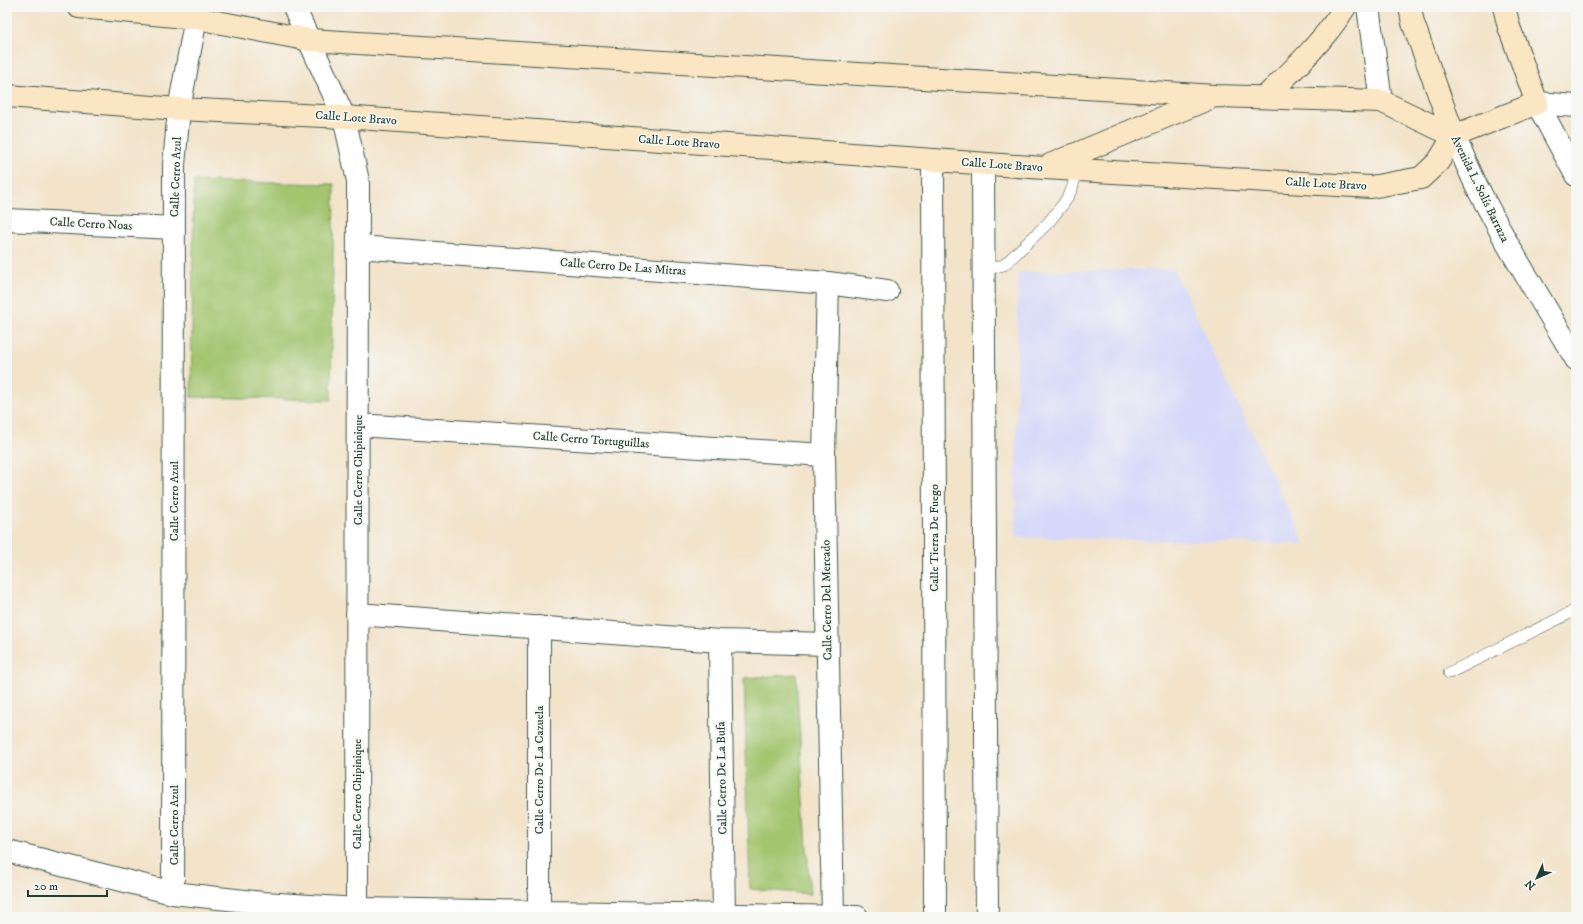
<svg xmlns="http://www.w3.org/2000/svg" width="1583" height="924" font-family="'IM FELL DW Pica',serif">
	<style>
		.built { fill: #d5d8f9 }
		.green { fill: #a2c56e; stroke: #608151 }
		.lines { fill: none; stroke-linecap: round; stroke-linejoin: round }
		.service-casing { stroke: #3f564a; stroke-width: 12 }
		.minor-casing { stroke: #3f564a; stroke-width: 24 }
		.tertiary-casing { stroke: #3f564a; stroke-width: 24 }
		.secondary-casing { stroke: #3f564a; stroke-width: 24 }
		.service { stroke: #fff; stroke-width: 11 }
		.minor { stroke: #fff; stroke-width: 22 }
		.tertiary { stroke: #fff; stroke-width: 22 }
		.secondary { stroke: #fbe6c4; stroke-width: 22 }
		.labels { text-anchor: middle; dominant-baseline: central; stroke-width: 3.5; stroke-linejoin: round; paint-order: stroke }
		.street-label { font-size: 12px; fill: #1f3d34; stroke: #f6f6f2 }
	</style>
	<rect width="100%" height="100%" fill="#f6f6f2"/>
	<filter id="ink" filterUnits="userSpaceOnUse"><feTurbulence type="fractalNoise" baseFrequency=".025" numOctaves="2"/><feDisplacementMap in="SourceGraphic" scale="8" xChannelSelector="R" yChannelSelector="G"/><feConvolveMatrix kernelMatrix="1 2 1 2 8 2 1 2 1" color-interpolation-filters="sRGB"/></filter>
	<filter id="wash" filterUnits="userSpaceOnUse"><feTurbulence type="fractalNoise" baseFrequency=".012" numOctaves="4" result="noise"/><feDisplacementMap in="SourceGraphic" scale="16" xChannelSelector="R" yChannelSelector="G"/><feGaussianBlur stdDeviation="0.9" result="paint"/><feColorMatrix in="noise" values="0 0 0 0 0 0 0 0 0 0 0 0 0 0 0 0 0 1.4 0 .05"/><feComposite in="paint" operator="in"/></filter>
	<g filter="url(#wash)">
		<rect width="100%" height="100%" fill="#f2e3c9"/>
		<!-- built -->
		<path class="built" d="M1174,269L1305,544L1015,537L1018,272Z"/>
		<!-- green -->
		<path class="green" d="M194,181L334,184L331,400L191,397Z
			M796,674L810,894L750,889L744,678Z"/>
	</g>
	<g filter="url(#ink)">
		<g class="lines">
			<defs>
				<path id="service" d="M984,270L1004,265L1048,223L1064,203L1072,189L1077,170
					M1449,673L1576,610"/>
				<path id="minor" d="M294,7L344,117L358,181L357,909
					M1368,7L1381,101
					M7,220L174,228
					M359,247L828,283L887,291
					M828,283L824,455L833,917
					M358,425L824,455
					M357,614L720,641L828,644
					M539,627V912
					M720,641L724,915
					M7,851L173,893L263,903L357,909L857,917
					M173,893L174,165L179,109L198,7"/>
				<path id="tertiary" d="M1537,103L1576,175
					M1537,103L1576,106
					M1454,136L1477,187L1508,245L1576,359
					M933,160L935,917
					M983,164L987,917"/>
				<path id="secondary" d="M79,7L196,18L310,40L1215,96L1381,101L1454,136
					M1410,7L1413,23L1454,136
					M7,96L179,109L344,117L1044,168L1371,187L1421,178L1438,162L1454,136
					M1265,97C1294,69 1324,41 1345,7
					M1454,136L1537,103L1509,27L1504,7
					M1050,165L1210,98"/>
			</defs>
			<!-- service casing -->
			<use href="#service" class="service-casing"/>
			<!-- minor casing -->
			<use href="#minor" class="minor-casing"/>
			<!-- tertiary casing -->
			<use href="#tertiary" class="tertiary-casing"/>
			<!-- secondary casing -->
			<use href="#secondary" class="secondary-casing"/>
			<!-- service -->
			<use href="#service" class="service"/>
			<!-- minor -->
			<use href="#minor" class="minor"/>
			<!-- tertiary -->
			<use href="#tertiary" class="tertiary"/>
			<!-- secondary -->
			<use href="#secondary" class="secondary"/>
		</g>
	</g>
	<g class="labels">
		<!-- street labels -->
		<g class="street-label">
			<text transform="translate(356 118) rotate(4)">Calle Lote Bravo</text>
			<text transform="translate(679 142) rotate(4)">Calle Lote Bravo</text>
			<text transform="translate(1002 165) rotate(4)">Calle Lote Bravo</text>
			<text transform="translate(176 177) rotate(-88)">Calle Cerro Azul</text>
			<text transform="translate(1326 184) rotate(3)">Calle Lote Bravo</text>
			<text transform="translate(1480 189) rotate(64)">Avenida L. Solís Barraza</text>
			<text transform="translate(91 224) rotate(3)">Calle Cerro Noas</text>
			<text transform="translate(623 267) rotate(4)">Calle Cerro De Las Mitras</text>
			<text transform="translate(591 440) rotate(4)">Calle Cerro Tortuguillas</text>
			<text transform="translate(358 470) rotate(-90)">Calle Cerro Chipinique</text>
			<text transform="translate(174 501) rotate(-90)">Calle Cerro Azul</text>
			<text transform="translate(934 538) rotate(-90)">Calle Tierra De Fuego</text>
			<text transform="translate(827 600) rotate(-91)">Calle Cerro Del Mercado</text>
			<text transform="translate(539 770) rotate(-90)">Calle Cerro De La Cazuela</text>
			<text transform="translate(722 778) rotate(-91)">Calle Cerro De La Bufa</text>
			<text transform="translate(357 794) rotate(-90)">Calle Cerro Chipinique</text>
			<text transform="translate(174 825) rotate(-90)">Calle Cerro Azul</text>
		</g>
	</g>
	<!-- margin -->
	<rect width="1583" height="924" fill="none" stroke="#f6f6f2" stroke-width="24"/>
	<!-- north arrow -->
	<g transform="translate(1537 878) rotate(225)" stroke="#f6f6f2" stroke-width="3" paint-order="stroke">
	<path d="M0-3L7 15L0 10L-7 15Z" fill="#1f3d34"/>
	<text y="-6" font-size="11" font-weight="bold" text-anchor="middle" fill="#1f3d34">N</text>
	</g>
	<!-- scale -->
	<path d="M28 890v6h79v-6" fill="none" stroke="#1f3d34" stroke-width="2"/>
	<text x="34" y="890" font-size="12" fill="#1f3d34" stroke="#f6f6f2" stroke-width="3" paint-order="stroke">20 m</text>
</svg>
